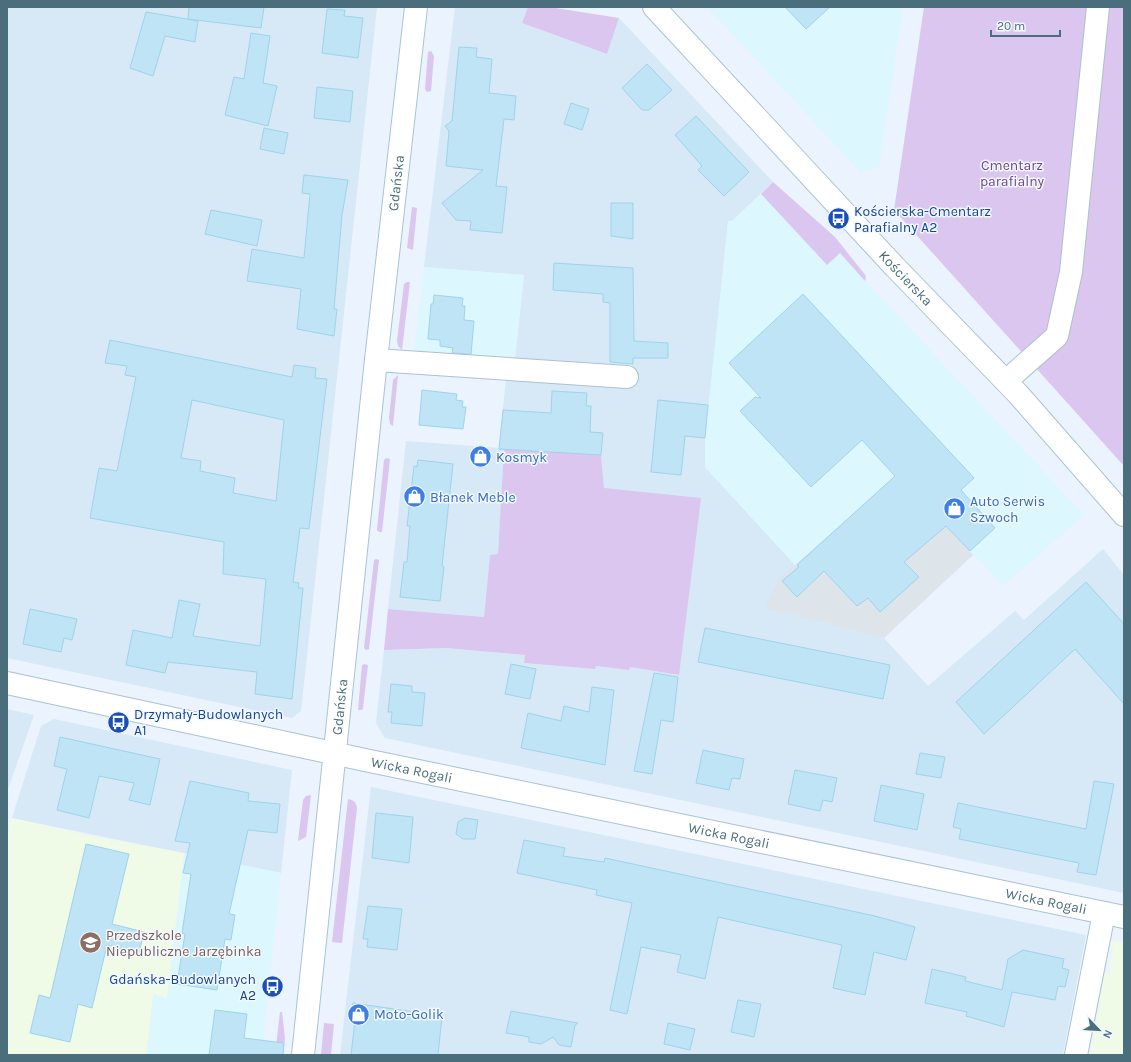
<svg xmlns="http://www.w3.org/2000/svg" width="1131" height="1062" font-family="Karla,sans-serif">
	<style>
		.residential { fill: #d7e8f6 }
		.commercial { fill: #ddf7ff }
		.industrial { fill: #dde5ea }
		.education { fill: #effbe6 }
		.green { fill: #dac6ee }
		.building { fill: #bfe4f6; stroke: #9ed3ea; fill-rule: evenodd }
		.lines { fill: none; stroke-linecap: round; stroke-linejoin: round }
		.street-casing { stroke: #aac2d0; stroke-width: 24 }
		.secondary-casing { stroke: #a8c4d3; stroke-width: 24 }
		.street { stroke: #fff; stroke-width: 22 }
		.secondary { stroke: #fff; stroke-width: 22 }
		.labels { text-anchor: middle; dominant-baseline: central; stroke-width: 3; stroke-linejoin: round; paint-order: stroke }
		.park-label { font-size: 14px; fill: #73468f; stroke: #f2f8ff }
		.street-label { font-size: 14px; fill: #4a6e7c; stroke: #f2f8ff }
		.transit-label { font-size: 14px; fill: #164399; stroke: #f2f8ff; text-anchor: start }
		.shop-label { font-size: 14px; fill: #366cbe; stroke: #f2f8ff; text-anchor: start }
		.education-label { font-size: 14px; fill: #785e54; stroke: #f2f8ff; text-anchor: start }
	</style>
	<rect width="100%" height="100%" fill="#eaf3fe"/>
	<!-- residential -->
	<path class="residential" d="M7,7H377L301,711L292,718L7,658Z
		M455,7H528L522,23L607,54L619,18L773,182L732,221H728L705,467L796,566L777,581L767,608L884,638L928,686L1015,611L1024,620L1103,549L1124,575V893L385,738L376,723L384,650L446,648L525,655L524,663L595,669L596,666L629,670L630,667L679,675L604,488L601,455L504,449L498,555H490L484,617L388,609L406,441L499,448L506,379L631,388L632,365L515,358L524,275L424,267Z
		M7,709L34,715L7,792Z
		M54,719L292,770L281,873L12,818L41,726Z
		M371,787L1086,935L1063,1055H340Z"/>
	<!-- commercial -->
	<path class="commercial" d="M707,7H903L879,167L861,173Z
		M761,194L827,265L840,253L1084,515L1003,586L898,474L796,566L705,467V438L728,221H733Z
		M424,267L524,275L515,358L414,352Z
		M184,853L281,873L262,1055H146L153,994L167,997Z"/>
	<!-- industrial -->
	<path class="industrial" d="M898,474L973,555L884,638L766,608L777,581Z"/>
	<!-- education -->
	<path class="education" d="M12,818L87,835L184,853L167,998L153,994L146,1055H7V838Z
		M1112,940L1124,943V1055H1090L1105,973L1109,974L1113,948L1111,947Z"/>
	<!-- green -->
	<path class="green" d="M528,7H549L619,18L607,54L522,23Z
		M924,7H1124V466L894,210Z
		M431,51L434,56L431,91L427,92L425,89L428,52Z
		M773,182L835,237L866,276L865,281L840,253L827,265L761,194Z
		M412,207L417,208L413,250L407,248Z
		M407,282H410L402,350L398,346L397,341L404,284Z
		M398,375L393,426L390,424L389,418L393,380Z
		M504,449L601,455L604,488L701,498L679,675L630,667L629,670L596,666L595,669L524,663L525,655L446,648L384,650L388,609L484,617L490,555L498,554Z
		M386,458L390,459L382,532H379L377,530L384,460Z
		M376,559L379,560L369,649L366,650L364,648L374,560Z
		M365,664L368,665L363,708L362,710H358L362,665Z
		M311,795L306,837L298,841L303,800L306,796Z
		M348,799C354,800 356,802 357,808L342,943L332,942Z
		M280,1012H282L285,1038L283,1055H275Z
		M324,1023L334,1024L331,1055H321Z"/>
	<!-- building -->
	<path class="building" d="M189,7H264L261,28L188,19Z
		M785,7H830L806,29Z
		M327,9L345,10L344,16L363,18L358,58L322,53Z
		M146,12L198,21L195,42L165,36L153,76L130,68Z
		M251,33L270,36L263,83L277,86L268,126L225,115L234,77L244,79Z
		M459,47L477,48L476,57L492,59L489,93L516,96L514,120L504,119L496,186L507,187L502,233L470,230L471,221L456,220L442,203L483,170L446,166L449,131L445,126L452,121Z
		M647,64L672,90L649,110H642L622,88Z
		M317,87L353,91L350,122L314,118Z
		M571,103L589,109L582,130L564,124Z
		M696,116L749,172L724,196L698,170L702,166L675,135Z
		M264,128L288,133L284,154L260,149Z
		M304,175L348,180L342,215L334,309H337L334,336L297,329L301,289L247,281L252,249L304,258L310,194L302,193Z
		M611,203H633V239L611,236Z
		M211,210L262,220L257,246L205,234Z
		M554,263L633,268L634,341L668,343V358H633V364L610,362V303L603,302V294L553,290Z
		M803,294L974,478L961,490L995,528L970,551L946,526L904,562L919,577L880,612L868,598L857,606L824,571L797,597L782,581L799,567L797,565L895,476L862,440L811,487L740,411L755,397L761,398L729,363Z
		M434,295L463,298L462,306H465L464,320L474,321L471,354L452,353L453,348L440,346V340L428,339L431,304H433Z
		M110,340L292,377L294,365L316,368L315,378L327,379L309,529L300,528L293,582L299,583L298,588H303L292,699L255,694L257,672L168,662L165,673L126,665L133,630L172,638L179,600L200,604L193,636L260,646L266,579L223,574L224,542L90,518L99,468L117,471L136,377L125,375L127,366L105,363ZM192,400L284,420L276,501L233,493L235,478L200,471L201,461L181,458Z
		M422,390L457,394L456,400L463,401L462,407H466L463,429L419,425Z
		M552,391L587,393L586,406H591L590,432L603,433L601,455L499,449L503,410L551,413Z
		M658,400L708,405L705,438L685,436L681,475L651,472Z
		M418,460L453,464L442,566L444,567L440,601L400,597L404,562H407L410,526H407L414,466L417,467Z
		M1086,582L1124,624V704L1075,649L984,734L956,702Z
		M30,609L77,619L72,640L64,638L61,652L23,644Z
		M705,628L890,665L883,699L698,662Z
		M511,664L536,669L530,699L505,694Z
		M654,673L678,677L673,722L661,720L652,774L634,771Z
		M391,684L412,686V692L425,693L422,726L391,723L392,712H388Z
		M592,687L614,690L605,765L521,748L528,713L561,721L564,706L589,712Z
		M60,737L160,759L150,805L129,800L134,783L99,776L89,818L57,810L67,769L54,766Z
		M703,750L744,759L740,779L732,778L729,790L696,783Z
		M920,753L945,757L941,778L916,774Z
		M795,770L837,778L832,802L823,800L820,811L788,804Z
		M190,781L249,793L248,801L280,804L277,833L248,830L229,914L235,915L231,940L225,939L217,990L177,984L185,934L182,933L191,874L183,873L190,843L175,841Z
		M1094,781L1114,784L1096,875L1077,872L1079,863L959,839L961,829L953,827L958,803L1086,829Z
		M881,785L924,794L917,830L874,821Z
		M376,813L413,817L409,863L372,858Z
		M465,818L478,820L475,839H463L456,834L458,822Z
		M524,840L565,848L563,856L604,862L605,858L875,916L915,927L906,960L874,952L865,995L833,988L842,945L718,917L705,979L677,972L681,955L641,947L627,1014L610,1010L632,903L596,895L597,890L517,873Z
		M86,844L129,854L112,924L144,932L139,953L107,945L92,1008L78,1004L70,1042L30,1033L39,995L50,998Z
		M368,906L402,909L397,950L367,947L368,939H363Z
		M1023,950L1064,959L1062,968L1069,970L1065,987L1058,986L1055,1000L1012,992L1004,1027L966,1016L967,1012L925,1003L932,969L966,977L965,981L1002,990L1008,959Z
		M738,1000L761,1004L754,1037L731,1032Z
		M353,1003L442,1016L438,1055H351L355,1021H351Z
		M215,1010L247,1014L244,1038L284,1043L283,1055H209Z
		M511,1011L578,1023L575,1025L571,1047L559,1045L553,1037L541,1044L529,1042V1037L506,1033Z
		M668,1023L695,1029L690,1050L664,1044Z"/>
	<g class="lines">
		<defs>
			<g id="street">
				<path d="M376,360L627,377"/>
				<path d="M1006,381L1057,336L1071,272L1098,7"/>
				<path id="s1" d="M7,683L365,760L1124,917"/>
				<path d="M1076,1055L1104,913"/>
			</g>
			<g id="secondary">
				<path id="s2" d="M654,7L894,266L1018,394L1124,515"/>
				<path id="s3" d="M303,1055L376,360L416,7"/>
			</g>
		</defs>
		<!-- street casing -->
		<use href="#street" class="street-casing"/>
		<!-- secondary casing -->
		<use href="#secondary" class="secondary-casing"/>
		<!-- street -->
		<use href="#street" class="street"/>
		<!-- secondary -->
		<use href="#secondary" class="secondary"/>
	</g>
	<!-- icons -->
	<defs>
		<symbol id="bus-disc" viewBox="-11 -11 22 22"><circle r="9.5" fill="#1a4fb4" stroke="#f2f8ff"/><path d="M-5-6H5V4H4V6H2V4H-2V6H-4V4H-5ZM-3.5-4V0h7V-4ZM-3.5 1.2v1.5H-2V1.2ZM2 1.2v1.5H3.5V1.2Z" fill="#fff"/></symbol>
		<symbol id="shop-disc" viewBox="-11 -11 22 22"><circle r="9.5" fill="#3f7fe0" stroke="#f2f8ff"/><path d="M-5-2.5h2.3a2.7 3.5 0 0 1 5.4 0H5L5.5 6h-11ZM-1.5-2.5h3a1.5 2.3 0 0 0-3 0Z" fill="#fff"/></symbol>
		<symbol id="school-disc" viewBox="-11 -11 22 22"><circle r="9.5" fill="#8d6e63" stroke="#f2f8ff"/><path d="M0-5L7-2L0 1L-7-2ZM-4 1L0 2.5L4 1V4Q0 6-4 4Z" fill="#fff"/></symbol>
	</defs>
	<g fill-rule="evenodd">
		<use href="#bus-disc" x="826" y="206" width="25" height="25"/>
		<use href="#shop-disc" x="468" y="444" width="25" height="25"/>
		<use href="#shop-disc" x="402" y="484" width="25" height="25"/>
		<use href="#shop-disc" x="942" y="496" width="25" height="25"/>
		<use href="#bus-disc" x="106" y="710" width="25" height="25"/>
		<use href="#school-disc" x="78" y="930" width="25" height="25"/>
		<use href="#bus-disc" x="260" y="974" width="25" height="25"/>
		<use href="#shop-disc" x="346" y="1002" width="25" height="25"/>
	</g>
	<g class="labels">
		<!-- park labels -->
		<g class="park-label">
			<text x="1012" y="165">Cmentarz<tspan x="1012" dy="16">parafialny</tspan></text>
		</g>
		<!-- street labels -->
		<g class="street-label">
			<text stroke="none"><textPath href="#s3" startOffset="877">Gdańska</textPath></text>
			<text stroke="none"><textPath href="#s2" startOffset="370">Kościerska</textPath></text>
			<text stroke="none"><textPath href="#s3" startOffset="350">Gdańska</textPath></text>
			<text stroke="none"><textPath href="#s1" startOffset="414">Wicka Rogali</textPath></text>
			<text stroke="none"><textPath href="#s1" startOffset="738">Wicka Rogali</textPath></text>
			<text stroke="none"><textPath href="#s1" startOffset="1062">Wicka Rogali</textPath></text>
		</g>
		<!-- transit labels -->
		<g class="transit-label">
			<text x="854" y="211">Kościerska-Cmentarz<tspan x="854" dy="16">Parafialny A2</tspan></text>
			<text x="134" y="714">Drzymały-Budowlanych<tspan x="134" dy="16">A1</tspan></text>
			<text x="256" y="979" text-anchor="end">Gdańska-Budowlanych<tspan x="256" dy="16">A2</tspan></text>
		</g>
		<!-- shop labels -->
		<g class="shop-label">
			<text x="496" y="457">Kosmyk</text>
			<text x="430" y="497">Błanek Meble</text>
			<text x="970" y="501">Auto Serwis<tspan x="970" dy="16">Szwoch</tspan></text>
			<text x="374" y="1014">Moto-Golik</text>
		</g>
		<!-- education labels -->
		<g class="education-label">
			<text x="106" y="935">Przedszkole<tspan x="106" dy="16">Niepubliczne Jarzębinka</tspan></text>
		</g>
	</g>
	<!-- border -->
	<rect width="1131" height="1062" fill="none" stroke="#4a6e7c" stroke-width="16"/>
	<!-- north arrow -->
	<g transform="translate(1099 1030) rotate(115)" stroke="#f2f8ff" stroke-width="3" paint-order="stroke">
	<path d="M0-3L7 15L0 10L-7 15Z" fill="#4a6e7c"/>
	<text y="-6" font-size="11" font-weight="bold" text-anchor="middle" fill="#4a6e7c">N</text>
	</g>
	<!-- scale -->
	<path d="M991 30v6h69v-6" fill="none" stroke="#4a6e7c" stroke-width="2"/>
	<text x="997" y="30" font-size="12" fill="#4a6e7c" stroke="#f2f8ff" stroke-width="3" paint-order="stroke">20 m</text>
</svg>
